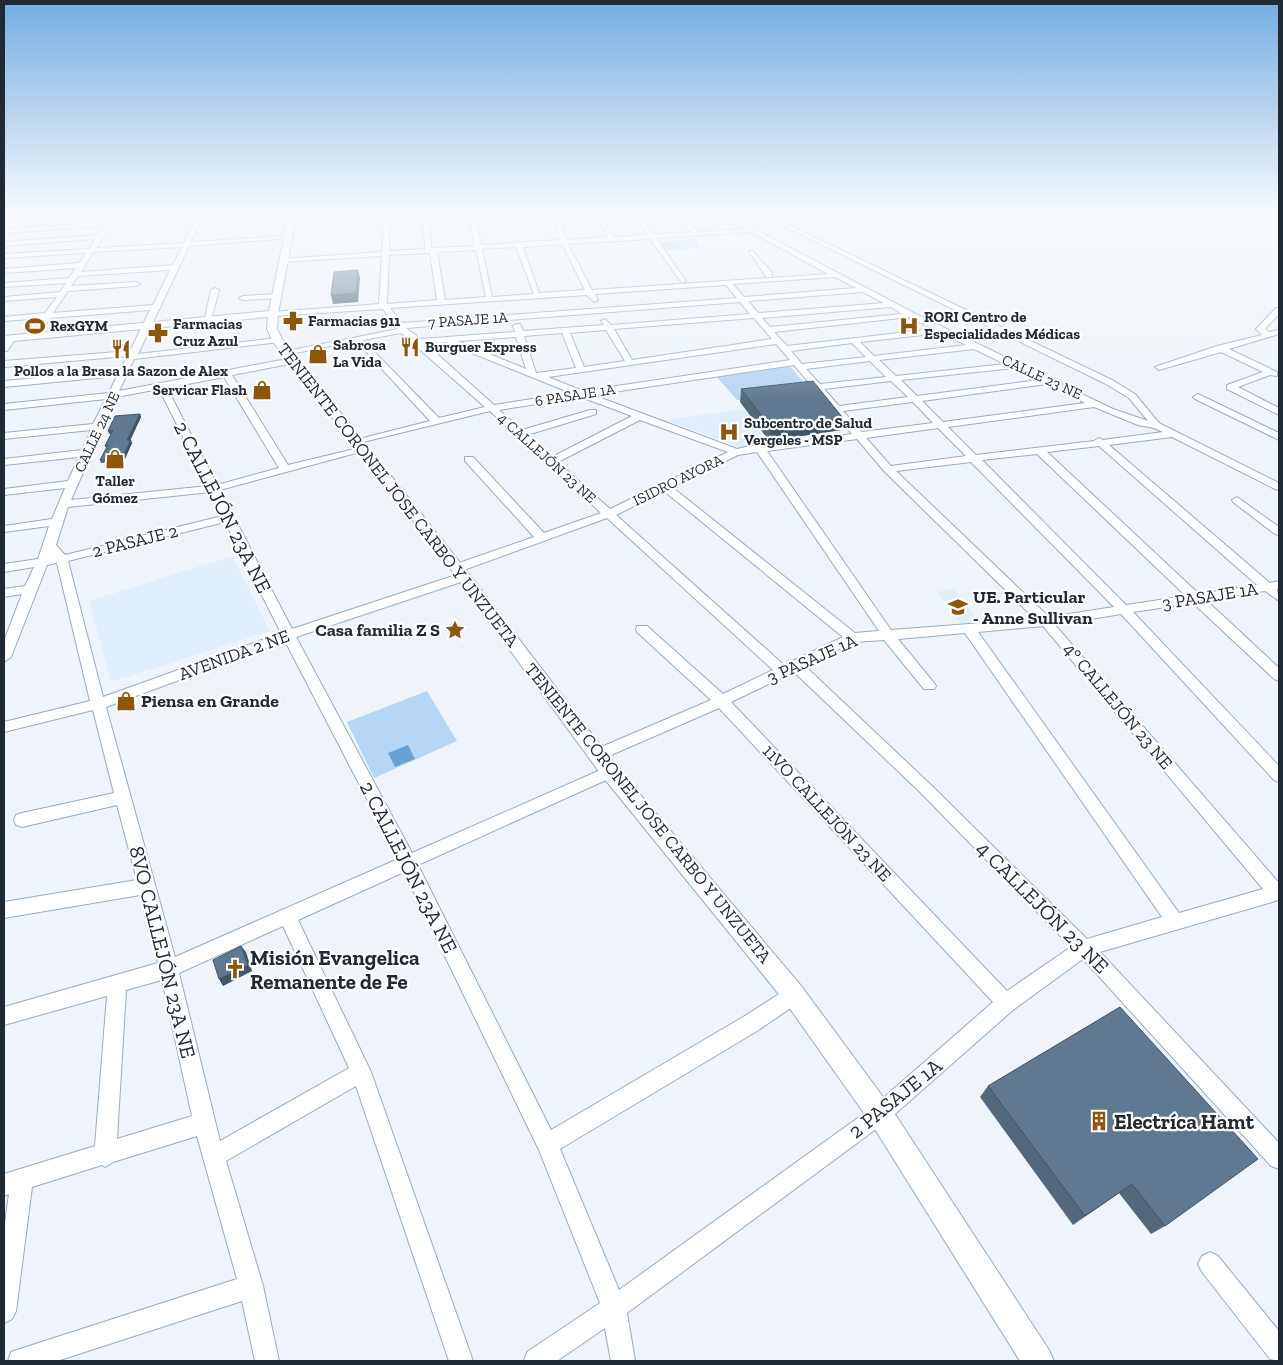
<svg xmlns="http://www.w3.org/2000/svg" width="1283" height="1365" font-family="'Zilla Slab',serif">
	<style>
		.built { fill: #e0eefb }
		.green { fill: #b5d6f4 }
		.water { fill: #68a1d3 }
		.lines { fill: none; stroke-linecap: round; stroke-linejoin: round }
		.minor-casing { stroke: #92aec7; stroke-width: 2 }
		.tertiary-casing { stroke: #92aec7; stroke-width: 2 }
		.minor { fill: #fff; fill-rule: evenodd }
		.tertiary { fill: #fff; fill-rule: evenodd }
		.wall { fill: #51687d }
		.shaded-wall { fill: #425566 }
		.building { fill: #5e7991; stroke: #425566 }
		.labels { text-anchor: middle; dominant-baseline: central; stroke-width: 4.5; stroke-linejoin: round; paint-order: stroke }
		.far-poi-label { font-size: 15px; font-weight: bold; fill: #1f2a34; stroke: #fff; text-anchor: start }
		.far-street-label { font-size: 15px; fill: #1f2a34; stroke: #fff }
		.street-label { font-size: 18px; fill: #1f2a34; stroke: #fff }
		.poi-label { font-size: 18px; font-weight: bold; fill: #1f2a34; stroke: #fff; text-anchor: start }
		.near-street-label { font-size: 21px; fill: #1f2a34; stroke: #fff }
		.near-poi-label { font-size: 21px; font-weight: bold; fill: #1f2a34; stroke: #fff; text-anchor: start }
	</style>
	<rect width="100%" height="100%" fill="#eef4fa"/>
	<!-- built -->
	<path class="built" d="M742,409L769,444L740,448L668,420Z
		M232,556L270,631L111,682L89,601Z
		M953,589L980,622L961,624L937,592Z"/>
	<!-- green -->
	<path class="green" d="M696,239L701,248L665,250L659,242Z
		M789,365L811,391L737,400L716,376Z
		M427,691L457,741L374,778L347,722Z"/>
	<!-- water -->
	<path class="water" d="M408,745L415,759L395,767L388,753Z"/>
	<g class="lines">
		<defs>
			<path id="minor" d="M96,212H122L96,248L184,243L199,212H205L191,242L288,236L291,238L189,246L138,354L277,338H280V342L134,359L119,391L292,358L295,359V363L232,375L288,465L367,446V450L220,490L292,629L459,574H467L469,577L467,580L296,637L412,853L605,768L610,766L615,768L618,772L615,776L418,865L551,1130L743,1017L787,989L794,986L801,989L803,995L801,1001L757,1031L560,1149L619,1290L873,1107L993,1002L719,708L602,759H592L590,755L592,751L711,700L637,632L636,629L637,626H647L723,694L773,670L607,518L461,571H453L451,568L453,565L534,537L465,461V457H473L544,533L601,513L490,411L355,444V440L430,421L356,341L285,355L281,352L398,329L383,309L273,316L269,314L273,312L379,304L382,256L283,262L281,259L382,252L384,212H390L389,251L425,249L423,212H429L431,248L475,246L468,212H474L481,245L560,240L550,212H556L567,240L608,237L596,217L599,215L614,237L647,235L632,212H638L653,234L691,232L676,212H682L697,232L744,229L715,212H722L914,313L1113,409L1148,421L1129,398L1106,384L755,212H762L1112,380L1135,394L1159,423L1279,483V490L1275,489L1172,437L1109,445L1270,583L1279,581V589H1277L1279,601L1265,591L1206,600L1279,668V681L1274,679L1193,603L1133,612L1279,766V782L1274,780L1121,614L1055,625L1279,883V900L1100,952L1279,1143V1169L1271,1166L1083,959L1013,1010L887,1121L627,1313L635,1361H611L605,1328L557,1361H524L527,1352L600,1303L539,1150L404,872L298,920L371,1072L473,1361H449L356,1086L226,1161L263,1286L279,1361H255L242,1301L57,1361H8L11,1352L20,1349L237,1279L197,1136L113,1162L105,1167L102,1165L32,1187L16,1311L12,1319L4,1323V1230L9,1194L4,1196V1174L95,1146L107,996L4,1025V1007L158,963L140,895L4,918V902L137,880L117,805L22,827L16,825L14,820L16,815L22,813L114,793L93,710L4,732V722L90,701L57,563L47,565L11,657L4,662V641L22,594L4,597V589L25,586L34,567L4,572V564L38,559L49,526L4,532V526L52,519L65,488L4,495V489L68,481L79,457L4,465V459L82,450L91,430L4,439V433L93,424L106,399L4,410V404L109,393L117,376L4,387V381L120,371L127,356L4,367V361L130,351L150,310L50,318L37,338H34L30,336L42,318L4,321V317L45,313L57,297L4,301V297L60,292L66,283L4,287V283L69,278L76,268L4,273V269L79,263L86,253L4,258V254L89,249L95,239L4,246V242L98,235L104,226L4,233V229L107,222L112,214L4,221V217ZM751,232L828,274L592,290L568,244L650,239L682,283L686,281L656,238ZM562,244L585,290L539,293L523,247ZM182,247L173,265L81,272L93,252ZM516,247L534,294L492,297L482,249ZM476,250L486,297L445,300L437,252ZM430,253L437,300L387,304L389,255ZM170,270L153,305L53,313L68,291L136,286L140,284L136,282L71,286L78,276ZM835,277L856,288L744,297L733,284ZM726,285L737,298L402,323L390,308L587,295L594,302L598,300L595,294ZM863,292L884,303L758,313L748,301ZM740,302L750,314L611,325L605,319L601,321L604,325L523,331L520,324H517L513,326L515,332L421,339L406,328ZM891,307L902,314L770,327L762,318ZM910,317L933,329L787,346L774,332ZM754,318L772,339L632,360L614,329ZM606,330L625,361L584,367L570,333ZM401,333L485,407L439,418L363,340ZM562,333L576,368L536,373L524,336ZM941,333L966,345L874,356L860,342ZM516,337L526,369L458,341ZM447,342V343L571,393L494,405L426,344ZM852,343L866,357L802,364L791,351ZM776,344L790,360L583,391L548,377ZM974,349L1005,364L896,376L879,360ZM870,361L886,377L820,384L806,369ZM794,365L852,434L763,445L759,444L737,449L593,395ZM1014,368L1039,380L917,396L901,380ZM224,377L279,468L217,485L167,388ZM891,381L908,397L839,406L824,389ZM1047,384L1085,403L943,422L922,401ZM159,389L208,486L71,500L116,397ZM581,397L632,416L552,457L527,435L596,414V410H590L522,430L499,410ZM913,402L933,423L862,432L843,411ZM1094,407L1138,425L1154,428L1163,432L1103,440L1099,438L1094,441L976,455L948,427ZM640,420L728,452L610,509L558,462ZM938,428L966,456L891,466L866,438ZM857,439L884,471L1035,619L891,630L767,451ZM1099,446L1257,585L1199,594L1047,452ZM757,452L879,631L855,633L672,487L738,455ZM1037,454L1186,596L1126,605L982,460ZM971,462L1114,607L1049,617L896,471ZM664,491L843,637L784,665L616,515ZM211,492L222,516L65,555L56,545L68,507ZM225,522L281,633L103,697L68,561ZM1043,626L1263,889L1179,913L978,632ZM965,633L1162,917L1087,939L932,786L805,666L854,642L884,640L924,689H934L936,686L934,683L898,639ZM285,641L398,859L175,957L106,707ZM794,672L922,794L1071,947L1007,991L731,702ZM283,926L349,1068L220,1141L179,973ZM162,980L192,1116L117,1139L126,990Z
				M346,212H378L292,218L289,216Z
				M749,251H753L772,273V277H766Z
				M215,288L219,290L211,320L204,322L211,290Z
				M276,294H279V298L243,300L239,298L243,296Z
				M1276,308H1279V314L1265,329L1269,332L1279,330V334L1229,349L1277,372V376L1270,375L1238,387L1279,408V415L1227,389V385L1263,372L1221,352L1159,370L1155,367L1217,346L1262,335L1256,329Z
				M9,336L16,338L7,351H4V344Z
				M1198,394L1279,433V440L1195,399L1193,397Z
				M1237,497L1279,527V535L1275,534L1233,502L1232,500Z
				M1210,1252L1218,1256L1279,1331V1361L1270,1359L1202,1272L1198,1264L1202,1256Z"/>
			<path id="tertiary" d="M289,212H297L278,314L277,329L282,339L462,565L617,767L802,987L889,1105L1049,1350L1054,1361H1020L871,1123L786,1003L603,777L452,571L273,342L267,329L268,317L4,342V336L269,311Z"/>
		</defs>
		<!-- minor casing -->
		<use href="#minor" class="minor-casing"/>
		<!-- tertiary casing -->
		<use href="#tertiary" class="tertiary-casing"/>
		<!-- minor -->
		<use href="#minor" class="minor"/>
		<!-- tertiary -->
		<use href="#tertiary" class="tertiary"/>
	</g>
	<!-- wall -->
	<path class="wall" d="M741,389L843,418L841,430L769,441L740,402Z
		M140,414L141,417L130,440L132,443L124,461L101,463L100,460L106,448L105,446L111,434H109L108,431Z
		M1120,1007L1165,1226L1151,1234L1119,1193L1073,1225L980,1097L988,1086Z"/>
	<!-- shaded-wall -->
	<path class="shaded-wall" d="M358,270L360,278L358,302L333,304L331,295Z
		M140,414L141,417L129,443L127,440Z
		M843,418L841,430L769,441L771,428Z
		M131,440L132,443L124,461L122,458Z
		M241,946L246,952L252,971L223,986L219,979Z"/>
	<!-- building -->
	<path class="building" d="M358,270L356,293L331,295L334,272Z
		M813,381L843,418L771,428L741,389Z
		M140,414L127,440H131L122,458L100,460L108,445L105,446L113,430L108,431L115,416Z
		M241,946L248,965L219,979L213,960Z
		M1120,1007L1258,1159L1165,1226L1132,1184L1085,1216L988,1086Z"/>
	<!-- sky -->
	<linearGradient id="sky" x2="0" y2="1"><stop stop-color="#75ace0"/><stop offset="0.53" stop-color="#f7fafd"/><stop offset="1" stop-color="#f7fafd" stop-opacity="0"/></linearGradient>
	<rect width="1283" height="403" fill="url(#sky)"/>
	<!-- icons -->
	<defs>
		<symbol id="pharmacy-bare" viewBox="-9 -9 18 18"><path d="M-2-6h4v4h4v4h-4v4h-4v-4h-4v-4h4Z" fill="#8d560a" stroke="#fff" stroke-width="2.5" paint-order="stroke"/></symbol>
		<symbol id="stadium-bare" viewBox="-9 -9 18 18"><path d="M0-5a6.5 5 0 1 0 0 10a6.5 5 0 1 0 0-10ZM-3.5-1.8h7v3.6h-7Z" fill="#8d560a" stroke="#fff" stroke-width="2.5" paint-order="stroke"/></symbol>
		<symbol id="hospital-bare" viewBox="-9 -9 18 18"><path d="M-5-5h3v3.5h4V-5h3V5h-3V1.5h-4V5h-3Z" fill="#8d560a" stroke="#fff" stroke-width="2.5" paint-order="stroke"/></symbol>
		<symbol id="restaurant-bare" viewBox="-9 -9 18 18"><path d="M-5-6h1v4h1v-4h1v4h1v-4h1v5L-1.5 .5V6h-2V.5L-5-1ZM5-6V6H3V1.5H1.5Q1.5-4 5-6Z" fill="#8d560a" stroke="#fff" stroke-width="2.5" paint-order="stroke"/></symbol>
		<symbol id="shop-bare" viewBox="-9 -9 18 18"><path d="M-5-2.5h2.3a2.7 3.5 0 0 1 5.4 0H5L5.5 6h-11ZM-1.5-2.5h3a1.5 2.3 0 0 0-3 0Z" fill="#8d560a" stroke="#fff" stroke-width="2.5" paint-order="stroke"/></symbol>
		<symbol id="school-bare" viewBox="-9 -9 18 18"><path d="M0-5L7-2L0 1L-7-2ZM-4 1L0 2.5L4 1V4Q0 6-4 4Z" fill="#8d560a" stroke="#fff" stroke-width="2.5" paint-order="stroke"/></symbol>
		<symbol id="sight-bare" viewBox="-9 -9 18 18"><path d="M0-6L1.8-2.2L6-1.7L2.9 1.2L3.7 5.4L0 3.3L-3.7 5.4L-2.9 1.2L-6-1.7L-1.8-2.2Z" fill="#8d560a" stroke="#fff" stroke-width="2.5" paint-order="stroke"/></symbol>
		<symbol id="church-bare" viewBox="-9 -9 18 18"><path d="M-1.2-6h2.4v3.5h3.3v2.4h-3.3V6h-2.4V-.1h-3.3v-2.4h3.3Z" fill="#8d560a" stroke="#fff" stroke-width="2.5" paint-order="stroke"/></symbol>
		<symbol id="building-bare" viewBox="-9 -9 18 18"><path d="M-4-6H4V6H1V3H-1V6H-4ZM-2.5-4.3h1.7v1.8h-1.7ZM.8-4.3h1.7v1.8H.8ZM-2.5-1h1.7V.8h-1.7ZM.8-1h1.7V.8H.8Z" fill="#8d560a" stroke="#fff" stroke-width="2.5" paint-order="stroke"/></symbol>
	</defs>
	<g fill-rule="evenodd">
		<use href="#pharmacy-bare" x="279" y="307" width="28" height="28"/>
		<use href="#stadium-bare" x="21" y="312" width="28" height="28"/>
		<use href="#hospital-bare" x="895" y="312" width="28" height="28"/>
		<use href="#pharmacy-bare" x="144" y="319" width="28" height="28"/>
		<use href="#restaurant-bare" x="396" y="333" width="28" height="28"/>
		<use href="#restaurant-bare" x="107" y="335" width="28" height="28"/>
		<use href="#shop-bare" x="304" y="340" width="28" height="28"/>
		<use href="#shop-bare" x="248" y="376" width="28" height="28"/>
		<use href="#hospital-bare" x="715" y="418" width="28" height="28"/>
		<use href="#shop-bare" x="101" y="445" width="28" height="28"/>
		<use href="#school-bare" x="944" y="593" width="28" height="28"/>
		<use href="#sight-bare" x="441" y="616" width="28" height="28"/>
		<use href="#shop-bare" x="112" y="687" width="28" height="28"/>
		<use href="#church-bare" x="221" y="955" width="28" height="28"/>
		<use href="#building-bare" x="1085" y="1107" width="28" height="28"/>
	</g>
	<g class="labels">
		<!-- far-poi labels -->
		<g class="far-poi-label">
			<text x="924" y="317">RORI Centro de<tspan x="924" dy="17">Especialidades Médicas</tspan></text>
			<text x="308" y="321">Farmacias 911</text>
			<text x="173" y="324">Farmacias<tspan x="173" dy="17">Cruz Azul</tspan></text>
			<text x="50" y="326">RexGYM</text>
			<text x="333" y="345">Sabrosa<tspan x="333" dy="17">La Vida</tspan></text>
			<text x="425" y="347">Burguer Express</text>
			<text x="121" y="371" text-anchor="middle">Pollos a la Brasa la Sazon de Alex</text>
			<text x="247" y="390" text-anchor="end">Servicar Flash</text>
			<text x="744" y="423">Subcentro de Salud<tspan x="744" dy="17">Vergeles - MSP</tspan></text>
			<text x="115" y="481" text-anchor="middle">Taller<tspan x="115" dy="17">Gómez</tspan></text>
		</g>
		<!-- far-street labels -->
		<g class="far-street-label">
			<text transform="translate(468 320) rotate(-4)">7 PASAJE 1A</text>
			<text transform="translate(1042 377) rotate(25)">CALLE 23 NE</text>
			<text transform="translate(575 395) rotate(-9)">6 PASAJE 1A</text>
			<text transform="translate(97 432) rotate(-65)">CALLE 24 NE</text>
			<text transform="translate(547 458) rotate(42)">4 CALLEJÓN 23 NE</text>
			<text transform="translate(678 480) rotate(-26)">ISIDRO AYORA</text>
		</g>
		<!-- street labels -->
		<g class="street-label">
			<text transform="translate(398 495) rotate(52)">TENIENTE CORONEL JOSE CARBO Y UNZUETA</text>
			<text transform="translate(135 541) rotate(-14)">2 PASAJE 2</text>
			<text transform="translate(1210 596) rotate(-9)">3 PASAJE 1A</text>
			<text transform="translate(234 655) rotate(-20)">AVENIDA 2 NE</text>
			<text transform="translate(812 659) rotate(-24)">3 PASAJE 1A</text>
			<text transform="translate(1118 706) rotate(50)">4° CALLEJÓN 23 NE</text>
			<text transform="translate(648 813) rotate(51)">TENIENTE CORONEL JOSE CARBO Y UNZUETA</text>
			<text transform="translate(827 813) rotate(47)">11VO CALLEJÓN 23 NE</text>
		</g>
		<!-- poi labels -->
		<g class="poi-label">
			<text x="973" y="597">UE. Particular<tspan x="973" dy="21">- Anne Sullivan</tspan></text>
			<text x="440" y="630" text-anchor="end">Casa familia Z S</text>
			<text x="141" y="701">Piensa en Grande</text>
		</g>
		<!-- near-street labels -->
		<g class="near-street-label">
			<text transform="translate(223 507) rotate(63)">2 CALLEJÓN 23A NE</text>
			<text transform="translate(409 867) rotate(63)">2 CALLEJÓN 23A NE</text>
			<text transform="translate(1043 907) rotate(45)">4 CALLEJÓN 23 NE</text>
			<text transform="translate(163 952) rotate(76)">8VO CALLEJÓN 23A NE</text>
			<text transform="translate(895 1098) rotate(-39)">2 PASAJE 1A</text>
		</g>
		<!-- near-poi labels -->
		<g class="near-poi-label">
			<text x="250" y="957">Misión Evangelica<tspan x="250" dy="24">Remanente de Fe</tspan></text>
			<text x="1114" y="1121">Electríca Hamt</text>
		</g>
	</g>
	<!-- border -->
	<rect width="1283" height="1365" fill="none" stroke="#1f2a34" stroke-width="10"/>
</svg>
